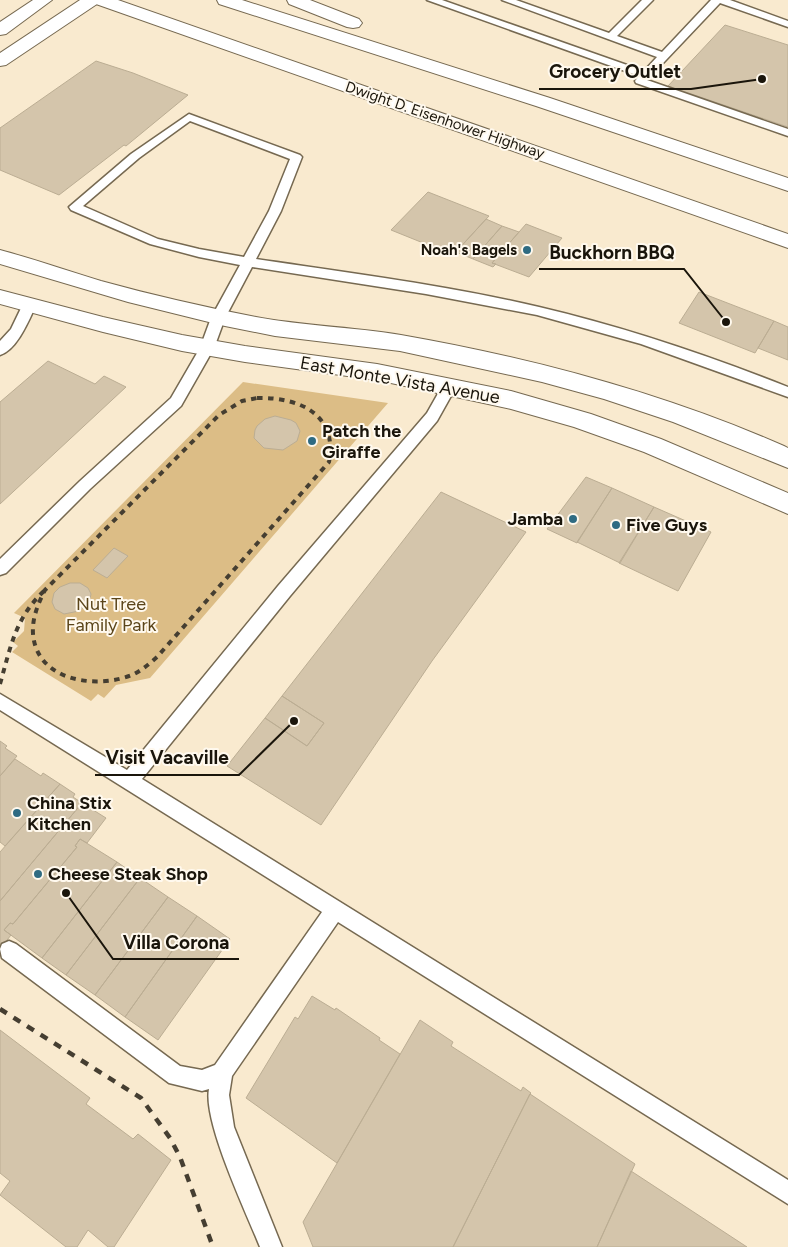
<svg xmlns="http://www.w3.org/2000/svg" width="788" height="1247" font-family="Figtree,sans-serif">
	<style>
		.green { fill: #dcbd86 }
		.building { fill: #d4c5ab; stroke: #bbad93 }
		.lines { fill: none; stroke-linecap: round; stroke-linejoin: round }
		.lane-casing { stroke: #766951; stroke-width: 3 }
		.secondary-casing { stroke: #766951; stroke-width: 2 }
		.highway-casing { stroke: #766951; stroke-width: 2 }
		.lane { fill: #fff; fill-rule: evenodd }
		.secondary { fill: #fff; fill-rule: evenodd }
		.highway { fill: #fff; fill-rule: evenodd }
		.rail-far1 { stroke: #453e31; stroke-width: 4; stroke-dasharray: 5.5 5.5; stroke-linecap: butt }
		.rail { stroke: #453e31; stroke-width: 4.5; stroke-dasharray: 8 8; stroke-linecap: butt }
		.poi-dot { fill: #2f6b82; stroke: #fff9ee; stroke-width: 2 }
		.labels { text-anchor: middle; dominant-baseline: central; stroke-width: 4; stroke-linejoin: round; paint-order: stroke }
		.far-street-label { font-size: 15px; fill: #1a150b; stroke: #fff9ee }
		.far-poi-label { font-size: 15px; font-weight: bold; fill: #1a150b; stroke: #fff9ee; text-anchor: end }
		.street-label { font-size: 18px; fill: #1a150b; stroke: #fff9ee }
		.poi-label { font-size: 18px; font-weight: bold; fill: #1a150b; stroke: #fff9ee; text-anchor: start }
		.park-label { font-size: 18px; fill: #5b451a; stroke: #fff9ee }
		.leader { fill: none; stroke: #1a150b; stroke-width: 2 }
		.callout-dot { fill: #1a150b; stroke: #fff9ee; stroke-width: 2 }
		.callout-label { font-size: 19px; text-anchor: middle; font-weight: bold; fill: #1a150b; stroke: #fff9ee; stroke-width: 4; stroke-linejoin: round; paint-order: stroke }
	</style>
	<rect width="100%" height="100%" fill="#f9eacf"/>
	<!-- green -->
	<path class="green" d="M243,382L388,403L150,678L116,685L104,698L98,694L91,701L12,652L18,646L13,642L24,631L25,618L14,613Z"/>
	<!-- building -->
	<path class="building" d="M725,25L788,45V127L668,86Z
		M96,61L133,73L188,95L126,146L124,145L59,195L0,170V128Z
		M428,192L489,216L453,255L391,230Z
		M486,219L502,226L473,259L456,252Z
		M526,224L562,238L529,277L492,263Z
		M502,226L519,232L492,263L496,264L493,267L473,259Z
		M699,292L774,321L755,353L679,323Z
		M774,321L788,327V360L758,348Z
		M48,361L95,384L104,376L126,387L0,504V402Z
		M275,416L291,420L296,423L300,431L297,441L283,450L264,448L254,438L255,430L257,426L265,419Z
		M586,477L612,488L577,543L547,529Z
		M612,488L654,507L620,563L577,542Z
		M441,492L526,532L432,661L321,825L227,766L265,718L307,746L324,723L282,696Z
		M654,507L711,532L678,591L619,563Z
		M114,548L128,556L107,578L93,570Z
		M70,583H80L88,588L91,594L90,599L86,606L79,611L64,614L55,609L52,602L54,593L60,587Z
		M282,696L324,723L307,746L265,718Z
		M0,741L7,746L5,748L17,756L0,776Z
		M15,759L41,776L43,773L60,784L5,846L0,842V776Z
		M60,784L75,794L73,797L82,803L0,901V852Z
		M82,803L106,818L87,843L80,839L75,846L77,847L13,924L10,923L4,930L11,935L0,949V901Z
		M80,839L117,862L42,958L4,930L10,923L13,924L77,847L75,846Z
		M117,862L140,878L66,975L42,958Z
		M140,878L168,897L95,995L66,975Z
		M168,897L197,916L125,1017L95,995Z
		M197,916L230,939L158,1040L125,1017Z
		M312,996L335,1010L336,1008L380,1038L379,1040L400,1054L337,1163L246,1098L295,1017L298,1019Z
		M420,1020L453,1042L451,1046L521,1091L523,1087L531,1093L530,1094L453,1247H313L303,1222Z
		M0,1030L90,1098L86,1104L133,1139L138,1134L171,1160L114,1247H108L88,1230L77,1247H66L0,1195L10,1181L0,1173Z
		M530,1094L635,1164L597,1247H453Z
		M631,1171L747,1247H597Z"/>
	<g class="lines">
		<defs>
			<path id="lane" d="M427,0H442L644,71L657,57L502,0H516L609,33L642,0H653L617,36L662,52L711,0H730L788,21V27L720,3L647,80L788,129V136L636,83L635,81L639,76Z
				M189,114L300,155L302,157L281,211L256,259C350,273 446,285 539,307C624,327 707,355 788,387V397L641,344L537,315L426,294L252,267L225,318L214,348L181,406L90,489L6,573L0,575V559L80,481L171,398L200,348L211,318L240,265L199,257L150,244L71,210L69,207L131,154ZM190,121L290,159L269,211L244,257L199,249L158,239L83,206L139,158Z
				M29,301L34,302L36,305C29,320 17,350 0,355V341L11,329L24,302Z
				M449,382L454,383L456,387L437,421L290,596L142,779L788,1180V1204L338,922L232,1076L229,1095L234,1127L282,1247H260C246,1212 203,1122 209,1089L202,1091L169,1083L2,958L0,949L2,944L9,941L16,944L180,1066L202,1070L215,1065L322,912L0,710V694L127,770L278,586L427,413L444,383Z"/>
			<path id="secondary" d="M33,0H52L6,34L0,35V22Z
				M80,0H99L97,4L6,65L0,66V53Z
				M0,250C34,259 68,271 101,281C152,295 204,307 256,317C304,326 353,327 401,335C532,358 663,393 784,446L788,448V468L673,422L604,399L542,382L400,351L275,336L225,326L128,302L0,264Z
				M0,290L103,317L182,335L245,346L377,364L511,391L591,414L661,439L788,493V514L644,452L574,427L511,409L377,380L245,362L182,351L103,332L0,304Z"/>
			<path id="highway" d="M94,0H118L788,234V248L96,4Z
				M217,0H242L550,98L788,178V191L536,106L219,4Z
				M287,0H310L359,19L362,23L359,27L353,28L347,27L289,4Z"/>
		</defs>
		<!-- lane casing -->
		<use href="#lane" class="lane-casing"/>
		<!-- secondary casing -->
		<use href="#secondary" class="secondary-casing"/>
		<!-- highway casing -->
		<use href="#highway" class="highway-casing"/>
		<!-- lane -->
		<use href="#lane" class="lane"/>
		<!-- secondary -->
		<use href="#secondary" class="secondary"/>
		<!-- highway -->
		<use href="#highway" class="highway"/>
		<!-- rail-far1 -->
		<path class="rail-far1" d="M257,398C299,397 338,414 329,462L157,657C149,664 141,671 132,675C97,689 37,682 33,634C32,618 38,604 45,590L219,415L242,401Z
			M0,684C11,646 15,618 45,590"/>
		<!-- rail -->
		<path class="rail" d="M0,1009L141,1098L170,1138L180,1157L213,1247"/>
	</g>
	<!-- markers -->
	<g class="poi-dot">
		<circle cx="527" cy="250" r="5"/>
		<circle cx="312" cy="441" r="5"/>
		<circle cx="573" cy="519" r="5"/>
		<circle cx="616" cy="525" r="5"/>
		<circle cx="17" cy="813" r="5"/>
		<circle cx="38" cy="874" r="5"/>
	</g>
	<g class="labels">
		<!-- far-street labels -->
		<g class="far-street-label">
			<text transform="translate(445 120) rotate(19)">Dwight D. Eisenhower Highway</text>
		</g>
		<!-- far-poi labels -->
		<g class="far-poi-label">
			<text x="517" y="250">Noah's Bagels</text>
		</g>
		<!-- street labels -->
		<g class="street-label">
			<text transform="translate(400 380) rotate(10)">East Monte Vista Avenue</text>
		</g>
		<!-- poi labels -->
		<g class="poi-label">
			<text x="322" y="431">Patch the<tspan x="322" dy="21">Giraffe</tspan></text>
			<text x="563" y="519" text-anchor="end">Jamba</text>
			<text x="626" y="525">Five Guys</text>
			<text x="27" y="803">China Stix<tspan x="27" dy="21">Kitchen</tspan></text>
			<text x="48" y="874">Cheese Steak Shop</text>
		</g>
		<!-- park labels -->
		<g class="park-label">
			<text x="111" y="604">Nut Tree<tspan x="111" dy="21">Family Park</tspan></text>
		</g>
	</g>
	<!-- callouts -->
	<path class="leader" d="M762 79L691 89H539M726 322L684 269H539M294 721L239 775H95M66 893L113 959H239"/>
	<g class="callout-dot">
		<circle cx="762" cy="79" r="5"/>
		<circle cx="726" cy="322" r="5"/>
		<circle cx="294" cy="721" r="5"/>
		<circle cx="66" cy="893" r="5"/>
	</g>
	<g class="callout-label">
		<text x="615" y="78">Grocery Outlet</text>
		<text x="612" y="259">Buckhorn BBQ</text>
		<text x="167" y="764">Visit Vacaville</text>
		<text x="176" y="949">Villa Corona</text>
	</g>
</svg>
